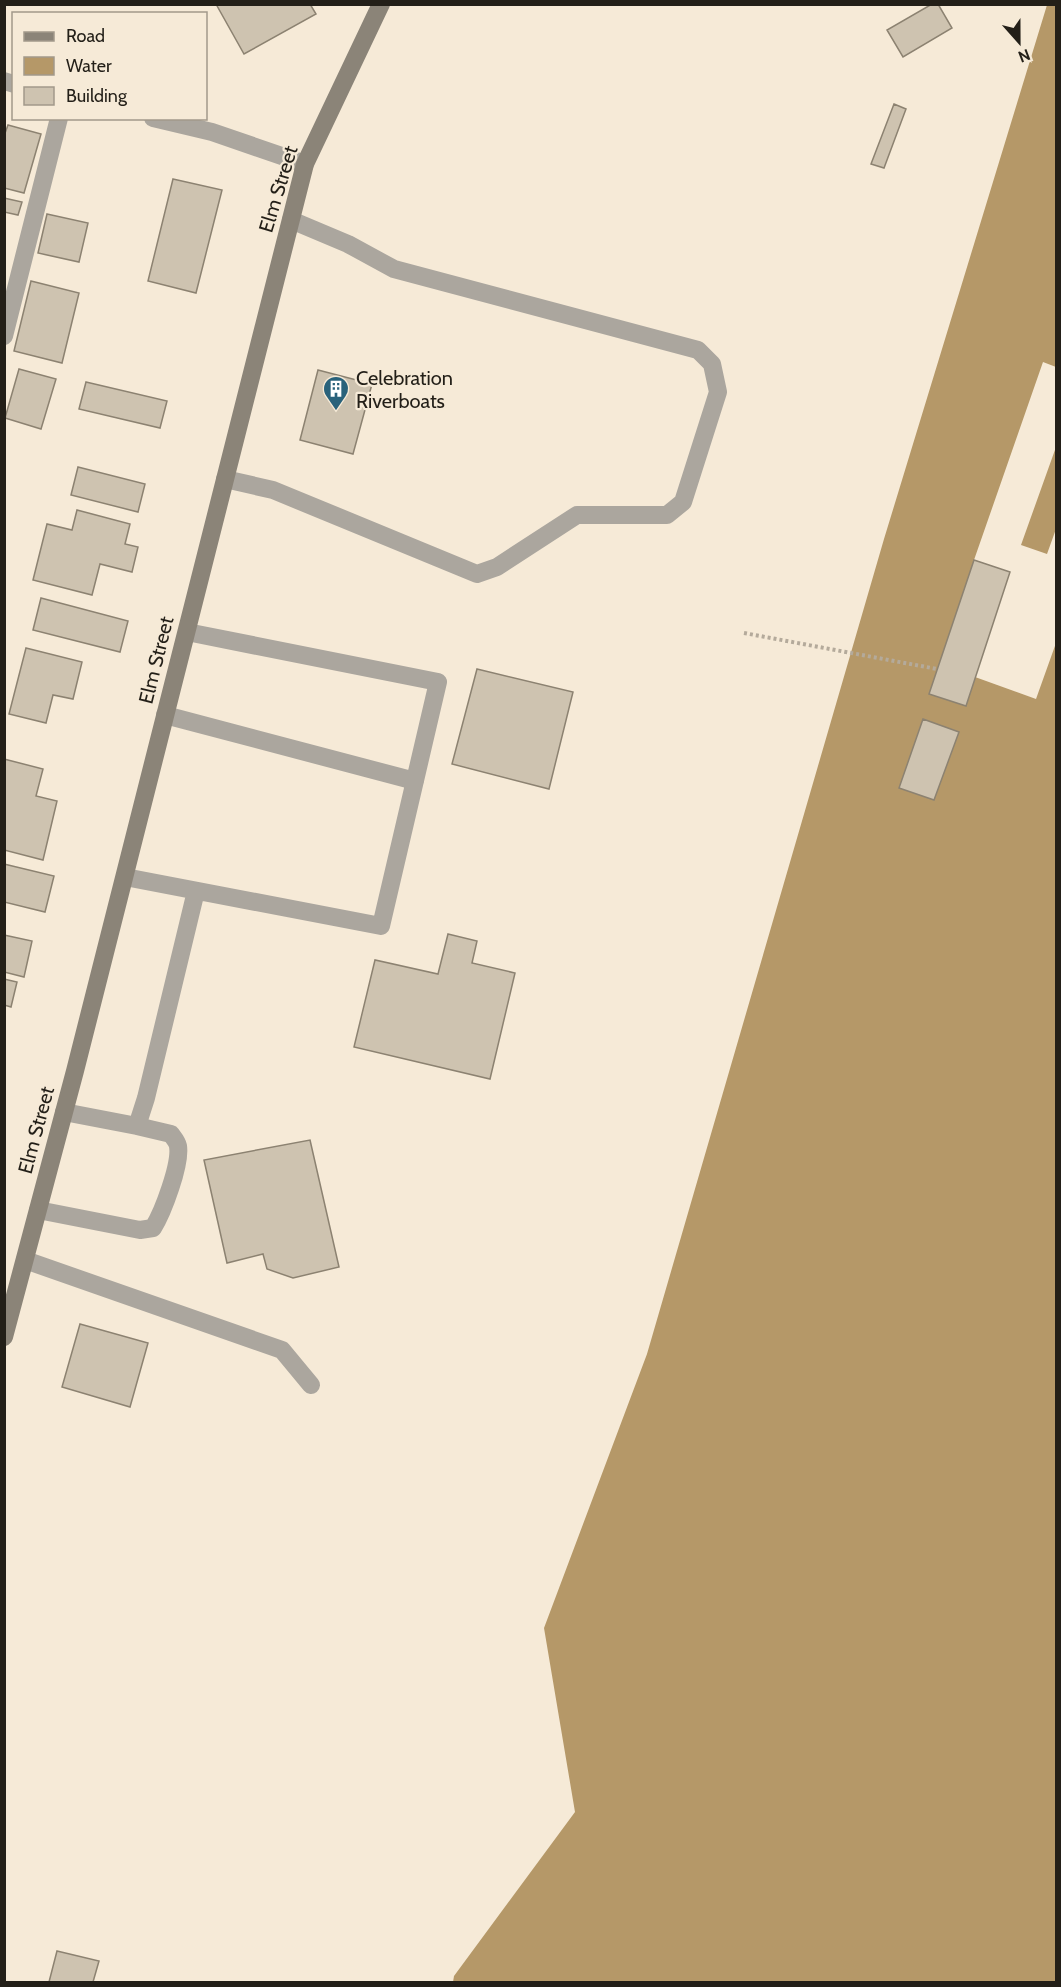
<svg xmlns="http://www.w3.org/2000/svg" width="1061" height="1987" font-family="Cabin,sans-serif">
	<style>
		.water { fill: #b59868 }
		.pier { fill: #f6ead7 }
		.building { fill: #cec3b0; stroke: #8c8271; stroke-width: 1.5 }
		.lines { fill: none; stroke-linecap: round; stroke-linejoin: round }
		.path { stroke: #b4aa9b; stroke-width: 4; stroke-dasharray: 3 3; stroke-linecap: butt }
		.lane { stroke: #aba69e; stroke-width: 18 }
		.street { stroke: #aba69e; stroke-width: 18 }
		.secondary { stroke: #8b8478; stroke-width: 18 }
		.labels { text-anchor: middle; dominant-baseline: central; stroke-width: 4.5; stroke-linejoin: round; paint-order: stroke }
		.street-label { font-size: 20px; fill: #231f18; stroke: #f6ead7 }
		.poi-label { font-size: 20px; fill: #231f18; stroke: #f6ead7; text-anchor: start }
	</style>
	<rect width="100%" height="100%" fill="#f6ead7"/>
	<!-- water -->
	<path class="water" d="M1047,5H1056V1982H453L454,1976L575,1812L544,1628L647,1354L884,539Z"/>
	<!-- pier -->
	<path class="pier" d="M1043,362L1056,367V447L1021,545L1047,554L1056,529V643L1036,699L975,677L1010,572L974,560Z"/>
	<!-- building -->
	<path class="building" d="M216,4H310L316,14L244,54Z
		M932,4H938L952,28L903,57L887,30Z
		M894,104L906,109L884,168L871,164Z
		M8,125L41,134L24,193L4,188V136Z
		M173,179L222,190L196,293L148,281Z
		M4,198L22,202L18,215L4,212Z
		M47,214L88,223L79,262L38,253Z
		M31,281L79,293L62,363L14,351Z
		M19,369L56,379L41,429L5,418Z
		M318,370L372,384L353,454L300,440Z
		M86,382L167,401L160,428L79,409Z
		M78,467L145,484L138,512L71,495Z
		M77,510L130,524L125,544L138,547L132,572L100,564L92,595L33,580L47,524L72,530Z
		M974,560L1010,572L966,706L929,694Z
		M41,598L128,621L120,652L33,630Z
		M26,648L82,662L73,699L53,695L46,723L9,714Z
		M477,669L573,692L549,789L452,764Z
		M923,719L959,732L934,800L899,788Z
		M4,759L43,769L36,796L57,801L43,860L4,850Z
		M4,864L54,876L45,912L4,902Z
		M448,934L477,941L472,963L515,973L490,1079L354,1047L375,960L438,974Z
		M4,935L32,941L24,977L4,972Z
		M4,979L17,982L11,1007L4,1005Z
		M310,1140L339,1267L293,1278L267,1269L263,1254L227,1263L204,1160Z
		M80,1324L148,1343L130,1407L62,1387Z
		M57,1951L99,1961L93,1982H49Z"/>
	<g class="lines">
		<!-- path -->
		<path class="path" d="M744,633L937,669"/>
		<!-- lane -->
		<path class="lane" d="M4,336L59,118
			M225,479L273,490L477,574L497,567L577,515H667L683,502L718,392L712,364L698,350L394,269L348,244L291,220
			M165,715L415,781
			M125,877L381,926L438,682L187,632
			M64,1112L137,1126
			M38,1210L140,1230L153,1228C163,1212 181,1164 178,1146C177,1141 173,1137 171,1134L137,1126L146,1098L196,891
			M25,1260L282,1350L311,1385"/>
		<!-- street -->
		<path class="street" d="M4,81L14,84
			M153,118L212,132L305,164"/>
		<!-- secondary -->
		<path class="secondary" d="M4,1337L75,1071L305,164L381,4"/>
	</g>
	<!-- icons -->
	<defs>
		<symbol id="building-pin" viewBox="-11 -11 22 30"><path d="M0 17L-7.5 6A9.5 9.5 0 1 1 7.5 6Z" fill="#29627b" stroke="#f6ead7"/><path d="M-4-6H4V6H1V3H-1V6H-4ZM-2.5-4.3h1.7v1.8h-1.7ZM.8-4.3h1.7v1.8H.8ZM-2.5-1h1.7V.8h-1.7ZM.8-1h1.7V.8H.8Z" fill="#fff"/></symbol>
	</defs>
	<g fill-rule="evenodd">
		<use href="#building-pin" x="321" y="374" width="30" height="40"/>
	</g>
	<g class="labels">
		<!-- street labels -->
		<g class="street-label">
			<text transform="translate(278 189) rotate(-73)">Elm Street</text>
			<text transform="translate(156 660) rotate(-76)">Elm Street</text>
			<text transform="translate(36 1130) rotate(-75)">Elm Street</text>
		</g>
		<!-- poi labels -->
		<g class="poi-label">
			<text x="356" y="378">Celebration<tspan x="356" dy="23">Riverboats</tspan></text>
		</g>
	</g>
	<!-- border -->
	<rect width="1061" height="1987" fill="none" stroke="#231f18" stroke-width="12"/>
	<!-- legend -->
	<rect x="12" y="12" width="195" height="108" fill="#f6ead7" stroke="#a2998b" stroke-width="1.5"/>
	<rect x="24" y="32" width="30" height="9" fill="#8b8478" stroke="#a2998b" stroke-width="1.5"/>
	<text x="66" y="42" font-size="18" fill="#231f18">Road</text>
	<rect x="24" y="57" width="30" height="18" fill="#b59868" stroke="#a2998b" stroke-width="1.5"/>
	<text x="66" y="72" font-size="18" fill="#231f18">Water</text>
	<rect x="24" y="87" width="30" height="18" fill="#cec3b0" stroke="#a2998b" stroke-width="1.5"/>
	<text x="66" y="102" font-size="18" fill="#231f18">Building</text>
	<!-- north arrow -->
	<g transform="translate(1019 42) rotate(159)" stroke="#f6ead7" stroke-width="4.5" paint-order="stroke">
	<path d="M0-4.5L10 22L0 15L-10 22Z" fill="#231f18"/>
	<text y="-9" font-size="16" font-weight="bold" text-anchor="middle" fill="#231f18">N</text>
	</g>
</svg>
